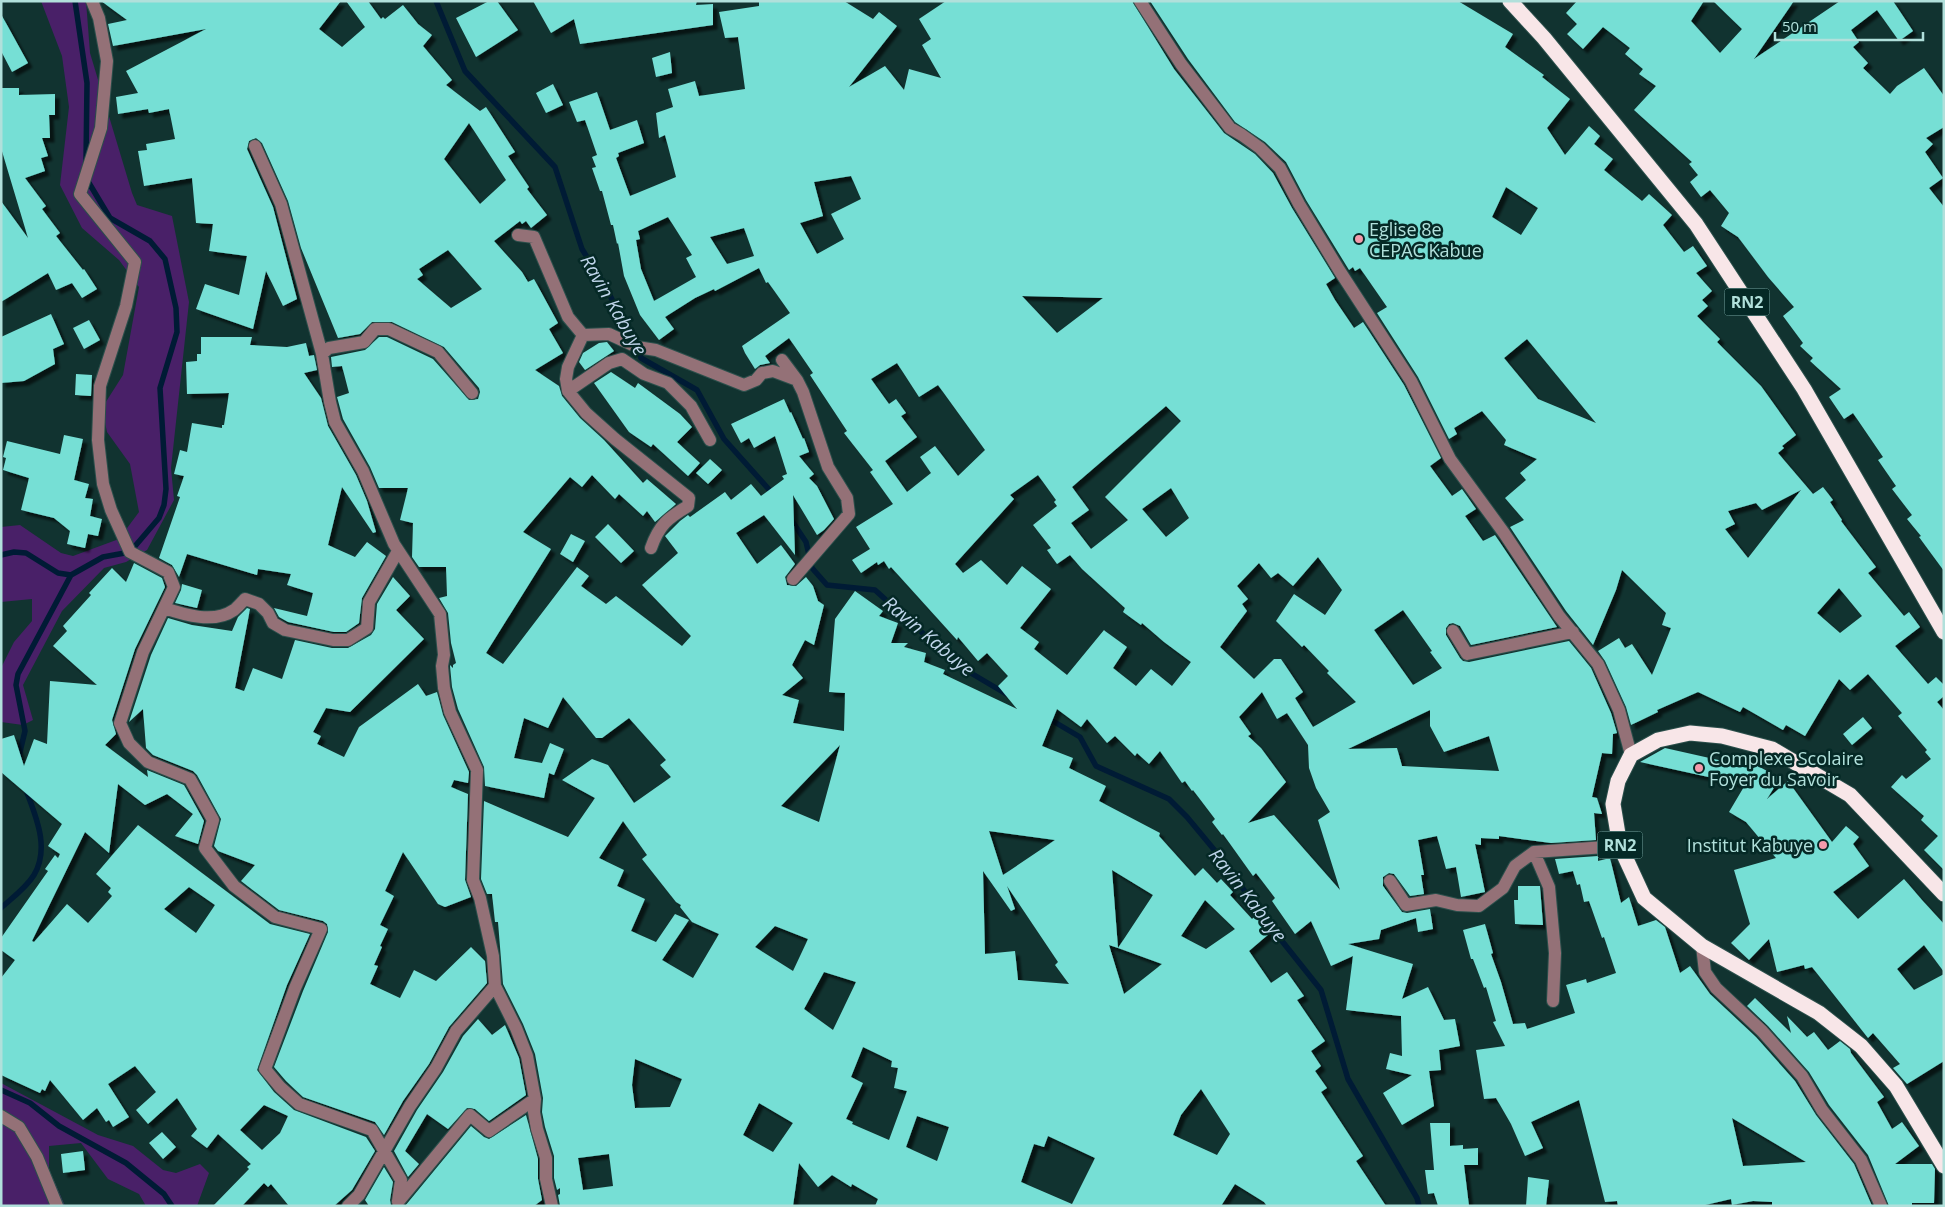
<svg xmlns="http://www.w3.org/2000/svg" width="1945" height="1207" font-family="'Open Sans',sans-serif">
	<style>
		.green { fill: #492068 }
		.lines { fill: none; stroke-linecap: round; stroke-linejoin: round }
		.stream { stroke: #001b35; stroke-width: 5.5 }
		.building { fill: #76dfd5; fill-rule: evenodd; filter: url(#shadow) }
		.minor-casing { stroke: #2b4f4b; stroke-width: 14 }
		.highway-casing { stroke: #2b4f4b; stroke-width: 17 }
		.minor { stroke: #947177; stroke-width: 12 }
		.highway { stroke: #f8e6e8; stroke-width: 15 }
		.poi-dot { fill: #f39aab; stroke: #052926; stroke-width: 2 }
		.labels { text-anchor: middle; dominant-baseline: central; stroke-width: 5; stroke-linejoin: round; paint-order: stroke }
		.shield { fill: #052926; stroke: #7da9a5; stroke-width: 1 }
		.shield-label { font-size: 16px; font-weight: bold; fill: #b1e0db }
		.poi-label { font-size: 18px; fill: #b1e0db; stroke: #052926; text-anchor: start }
		.water-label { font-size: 19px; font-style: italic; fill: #bfd5ea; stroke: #052926 }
	</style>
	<defs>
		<filter id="shadow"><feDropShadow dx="4.5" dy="4.5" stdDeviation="1" flood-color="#0009"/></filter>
	</defs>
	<rect width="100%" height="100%" fill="#113330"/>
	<!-- green -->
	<path class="green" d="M41,1H86L90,53L132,193L137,205L172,216L189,302L171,468L174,500L147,550L126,562L104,568L62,611L23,685L33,720L23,725L1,722V668L14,642L32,621V599L1,602V527L20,525L61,553L73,556L119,539L139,512L130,464L107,432L102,408L123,375L139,287L119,260L82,228L60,185L69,107L62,56Z
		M1,1083L98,1135L133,1146L163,1170L176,1173L200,1164L209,1173L197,1206H146L139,1194L108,1179L81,1143L49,1146V1169L65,1206H1Z"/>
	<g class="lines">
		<!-- stream -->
		<path class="stream" d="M75,1L87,83L86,161
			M436,1L465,71L555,167L582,249L606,288L637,347L641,358L697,390L724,439L773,494
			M790,518L806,542L812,568L827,585L875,590L959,666L1008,695
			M1,555L14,552L26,553L58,573L71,575L103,557L130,552L159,518L164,505L166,489L160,388L177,332L176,308L165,259L150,241L110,218L86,178
			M1046,717L1080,737L1096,766L1169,799L1187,817L1226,864L1262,916L1321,990L1348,1079L1417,1198L1419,1206
			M18,760L25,731L16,685L18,674L71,575
			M1,908C12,898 26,888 34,875C50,848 36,817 26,790
			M1,1090L30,1103L59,1126L126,1163L164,1194L172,1206"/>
	</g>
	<!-- building -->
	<path class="building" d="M101,1H341L319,29L342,47L365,27L346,1H368L381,19L383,17L385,19L403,5L418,24L432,35L423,46L452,80L446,85L480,111L486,107L515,152L508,156L529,187L527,189L547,215L531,228L526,221L522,224L520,221L494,241L522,272L528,282L534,279L558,323L549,329L563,353L535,370L559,386L562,396L580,418L604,440L643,483L647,479L676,504L655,522L647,511L643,516L619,494L615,499L592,475L582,487L570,477L523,532L551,549L486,653L503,664L577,567L589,576L581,586L606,604L616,596L682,646L691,636L642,585L678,553L665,536L680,521L688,515L690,517L725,492L731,500L751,484L761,496L784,479L782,476L787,474L775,436L754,448L749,438L741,443L731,424L784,399L790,413L791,412L803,439L804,438L809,452L799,456L814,474L809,478L817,486L834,519L824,530L817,535L793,495L795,555L764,515L736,533L757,564L781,545L795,564L785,577L787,585L796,586L806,577L813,586L818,601L824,605L814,645L805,640L792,665L803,678L782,695L799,700L793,723L844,731L845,693L829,692L835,619L855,591L883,611L879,616L898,623L891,643H908L904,647L926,653L924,662L945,670L943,674L1017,709L998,686L1008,676L987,653L978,661L958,637L957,640L891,567L889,569L884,561L878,565L877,562L861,573L852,560L870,549L856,527L893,504L870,472L873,470L844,433L847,431L810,375L813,373L789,338L765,356L770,363L760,365L755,369L745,353L742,346L790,313L768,282L766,283L759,268L715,291L714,289L695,298L665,317L674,329L659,340L640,315L624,276L618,243L617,244L613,225H611L602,191H600L592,168L596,167L592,157L597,155L585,120L577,122L569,102L597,92L610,130L637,120L644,143L618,153L619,156L616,158L630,196L676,177L665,135L659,138L656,113L673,107L668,89L695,81L699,96L745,89L738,37L725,38L719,12L759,6V1H844L873,19L879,12L897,26L849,87L885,66L904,90L909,69L941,78L922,45L931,39L919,19L946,1H1132L1174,69L1224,133L1255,154L1273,173L1292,208L1335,278L1326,284L1335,300L1354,328L1363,322L1404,385L1441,458L1430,466L1452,496L1462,489L1476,509L1465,516L1483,541L1495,535L1557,627L1471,645L1460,626L1453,623L1449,624L1446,628V635L1460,658L1463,661L1469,662L1569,641L1591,668L1611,713L1617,733L1613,734L1612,754L1602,753L1592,797L1597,798L1602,814L1594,813L1596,840L1551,843L1499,836V839L1481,838V845L1475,844L1485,892L1461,897L1456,867L1446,869L1437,836L1418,840L1424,875H1421L1424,894L1410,896L1394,874L1389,873L1383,877V886L1402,912L1407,913L1430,909L1433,929L1418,932L1416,918L1381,930L1379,939L1348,944L1413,964L1402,999L1428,987L1444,1020L1455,1019L1460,1046L1439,1050L1441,1070L1429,1071L1434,1106L1402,1125L1383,1093L1412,1075L1386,1069L1390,1053L1402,1056L1401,1016L1346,1010L1353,956L1331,966L1311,921L1295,934L1272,901L1275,898L1256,873L1253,876L1223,834L1222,835L1212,822L1215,819L1193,790L1192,791L1185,781L1182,783L1160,751L1149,764L1137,753L1135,756L1115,736L1107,743L1087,719L1081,727L1057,709L1042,746L1073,758L1069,768L1106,786L1099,801L1160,833L1159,836L1195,876L1203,868L1217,883L1221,879L1233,892L1230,895L1252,919L1255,916L1270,933L1249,951L1271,983L1287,972L1304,996L1297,1000L1325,1041L1311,1051L1321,1066L1315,1071L1327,1088L1321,1092L1363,1156L1356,1161L1386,1206H1267L1264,1202L1235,1184L1221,1206H875L878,1199L852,1184L851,1187L832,1175L818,1187L799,1163L793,1206H560L558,1195L560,1194V1188L557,1190L554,1178V1156L545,1127L542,1112L543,1098L535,1054L523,1024L503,984L498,922H495L492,894H487L481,879L484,801L568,837L595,798L562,780L592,759L608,765L634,803L671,777L660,765L666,760L629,718L602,738H596L563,697L548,728L524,718L514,758L542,763L550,743L564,749L554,775L549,773L544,798L485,786L484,767L458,709L452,687L450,666V665L453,668V665L456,663L451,643L448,613L439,598L447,596L446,567H419L412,557L413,523L400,520L408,488H379L370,467L343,419L337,397L349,393L342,366L332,367L331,357L365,350L379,337H387L433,359L469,400L478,399L480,392L479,388L444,347L392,322H372L360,334L338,338L301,248L288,201L262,143L256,138L249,141L247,149L273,207L297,299L283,306L266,271L253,329L196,309L205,284L239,295L247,256L209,251L213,224L196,223L192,178L144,186L138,151L147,150L146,144L175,139L169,109L149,113L148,109L118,114L116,97L138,93L126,71L206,29L113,46L108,24L127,20ZM469,123L506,180L480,204L444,159ZM851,176L861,199L831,214L844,239L817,254L800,223L823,216L814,182ZM668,217L692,255L686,258L696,277L654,301L641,269L636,240L640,239L638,231ZM744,228L754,256L727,264L710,237ZM448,250L482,289L451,308L417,279L423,275L419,269ZM1022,296L1103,298L1057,333ZM897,363L919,397L938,385L985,450L958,476L935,446L920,457L931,473L907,492L885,461L917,437L901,416L906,413L896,399L889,404L871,379ZM1166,406L1181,421L1105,497L1128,520L1091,549L1071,523L1089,510L1072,487ZM1038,475L1056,500L1054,502L1057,506L1033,525L1051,548L1047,550L1057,564L1070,555L1082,569L1125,608L1123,612L1141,625L1142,623L1164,642L1191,662L1172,686L1151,669L1136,686L1113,668L1127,647L1105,631L1104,630L1067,675L1034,649L1039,642L1020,628L1051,589L1022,566L1007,585L981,560L963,573L955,564L1014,499L1010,495ZM1171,488L1189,518L1166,537L1142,509ZM1318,557L1342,590L1325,615L1294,594L1276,621L1302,647L1304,645L1329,671L1327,673L1356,702L1313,727L1295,698L1303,692L1281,659H1274L1254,679L1220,647L1247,611L1242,604L1248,599L1237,586L1259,563L1271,578L1278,573L1293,586ZM1403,610L1432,651L1430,652L1442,668L1413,685L1374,630ZM1262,692L1277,719L1287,713L1308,745L1309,768L1316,788L1330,812L1318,820L1340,890L1274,815L1248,823L1286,782L1261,748L1248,736L1251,734L1239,717ZM1430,710V726L1444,752L1489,736L1499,771L1402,766L1397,748L1348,749ZM840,745L819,822L781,806ZM623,821L647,855L642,859L676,902L681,905L680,907L692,922L719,934L693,978L662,960L689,920L675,914L656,942L631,931L645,899L617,886L624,870L599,858ZM989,831L1055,840L1003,875ZM1112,870L1153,895L1118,948ZM983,871L1011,911L1015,909L1007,886L1058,962L1055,965L1069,984L1018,980L1015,951L985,954ZM1205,900L1235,929L1206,949L1181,936ZM775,926L808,939L793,971L755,947ZM1109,945L1118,948L1162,964L1124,994ZM824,972L856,982L833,1030L804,1009ZM863,1047L892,1061L891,1067L898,1068L894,1088L907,1091L889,1140L852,1124L853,1122L846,1119L863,1083L851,1077ZM635,1059L682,1079L670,1107L635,1108L632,1085ZM1201,1089L1230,1134L1217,1155L1173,1135L1181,1115ZM759,1103L793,1123L773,1152L743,1135ZM917,1116L949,1127L937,1161L906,1147ZM1048,1136L1095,1158L1072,1204L1021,1182L1034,1144L1044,1147ZM609,1154L613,1186L583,1190L578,1158Z
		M489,1H497L518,30L476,57L456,18Z
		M533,1H697L696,5L713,4V25L580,44L574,19L551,33Z
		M1150,1H1458L1513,34L1505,47L1544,75L1542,77L1570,99L1547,128L1565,155L1589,126L1600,136L1594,144L1613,159L1604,170L1642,201L1649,194L1672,215L1663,225L1684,252L1693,246L1707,266L1696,273L1712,291L1702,300L1708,306L1697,316L1720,339L1717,342L1761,386L1796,435L1782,446L1784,448L1778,453L1813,494L1823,487L1833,500L1830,502L1842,520L1841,521L1876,567L1868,573L1904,616L1909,612L1920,627L1895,646L1928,684L1936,677L1944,685V696L1937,702L1944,710V870L1924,850L1938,836L1921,820L1924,816L1891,787L1902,775L1906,779L1931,759L1925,752L1927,750L1898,716L1902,713L1868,674L1850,690L1839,679L1805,736L1786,725L1783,730L1743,707L1740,712L1698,692L1657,710L1658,712L1631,725L1626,707L1605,661L1598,651L1619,638L1625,648L1632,644L1652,675L1671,628L1662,625L1666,613L1622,570L1616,590L1593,645L1566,611L1510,527L1524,520L1505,498L1526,480L1520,473L1537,459L1504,445L1506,440L1482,411L1454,428L1457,434L1449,439L1418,377L1377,313L1387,307L1360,268L1355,271L1353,267L1349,270L1306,200L1286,162L1265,142L1235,122L1188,59ZM1506,187L1538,208L1521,235L1492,217ZM1527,339L1596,423L1538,399L1504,358ZM1801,490L1776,522L1748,558L1725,529L1735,524L1728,511L1756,503L1762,510ZM1839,588L1862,616L1840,633L1817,613Z
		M1577,1H1704L1691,21L1720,53L1742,29L1713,1H1794L1754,59L1840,1H1893L1913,31L1899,41L1877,10L1851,30L1859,42L1853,47L1868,63L1863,68L1890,94L1897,86L1924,68L1944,96V127L1926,138L1933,144L1925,152L1943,178L1929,188L1944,207V571L1919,537L1921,536L1907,519L1912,515L1892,489L1896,486L1878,460L1883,457L1853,413L1844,419L1829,397L1841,389L1810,361L1813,358L1800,346L1803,343L1783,316L1794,307L1768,277L1738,237L1721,226L1729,213L1710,190L1701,197L1690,182L1698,175L1689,164L1692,162L1634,110L1656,86L1639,74L1643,69L1625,54L1630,48L1603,27L1583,49L1567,34L1577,24L1566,13Z
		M1,14L28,63L12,72L1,51Z
		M670,52L672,73L656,77L652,58Z
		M553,84L563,105L546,113L536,93Z
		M1,88H19V95L55,94V115H49L50,138H42L48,156L41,158L45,171L25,178L46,206L42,209L60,233L56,236L83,270L84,269L97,289L82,298L72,283L56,290L48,273L1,302V201L28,238L1,148Z
		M51,314L64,344L53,349L55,364L24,381L1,383V337Z
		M89,320L100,340L84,349L73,328Z
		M201,337H252L250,345L287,347L306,343L309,356L314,355L317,370L304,373L321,398L328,426L356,475L367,501L376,532L373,533L342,487L328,545L355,557L367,542L386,556L362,598L359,623L346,632H334L288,622L279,617L274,608L307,616L313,593L287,585L291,574L258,569L257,575L187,554L179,577L172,565L159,558L180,497L177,496L184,476L174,474L180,450L187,452L192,423L222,428V425H224L229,393L187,394L186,362L197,361V354H201Z
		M607,342L614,351L585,370L579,362L583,353L599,343Z
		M611,372L635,388L638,383L680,414L692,427L677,442L700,463L688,476L653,444L651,447L629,432L594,383Z
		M76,374L92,375L91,396L75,395Z
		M64,435L83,439L74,480L89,484L85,498L93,499L90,516L102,519L98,536L88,534L85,548L67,544L70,531L54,518L21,510L29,478L3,470L6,458L3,457L7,441L60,454Z
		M710,459L722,470L708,484L696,473Z
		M608,524L634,551L621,563L595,537Z
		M571,534L585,541L573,562L560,554Z
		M134,563L162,578L165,587L135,649L112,720L116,734L105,745L148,777L147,770L184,785L204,821L198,844L175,836L193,814L167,794L145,805L118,784L109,853L85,832L32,941L34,942L67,904L88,923L112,896L108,892L111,888L96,874L138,825L270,924L310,934L287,985L257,1070L274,1092L294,1110L366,1137L375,1151L352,1190L334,1206H289L271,1184L268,1187L264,1183L242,1206H213L249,1169L247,1167L251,1164L218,1134L207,1148L191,1136L197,1129L177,1098L148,1124L136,1110L156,1092L135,1066L108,1084L129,1117L113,1127L109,1120L106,1122L97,1108L83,1120L50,1080L45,1091L42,1089L40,1093L1,1075V978L15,960L1,950V938L48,871L45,869L55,855L58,858L60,854L48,846L62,824L1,772V739L14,735L24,766L34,739L47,744L50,681L97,685L53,646L67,631L63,626L91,595L89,593L112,568L126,582ZM189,887L215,905L196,933L164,909ZM264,1105L288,1116L280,1133L262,1150L240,1130Z
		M393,577L410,596L396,610L424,639L350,712L326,708L313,732L321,736L317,744L344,757L359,727L418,684L426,696L437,692L443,715L469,772L468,783L454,780L451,787L468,794L465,880L471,897L445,907L438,904L403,852L385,891L394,896L380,925L388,929L380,946L382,947L374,965L378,966L370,984L400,998L414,970L436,981L471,947L485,961L487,983L449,1027L429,1064L403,1101L384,1135L375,1122L303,1097L286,1081L274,1067L303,991L328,932L327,924L323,921L279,910L241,881L255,865L218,851L214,846L221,819L197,775L193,771L153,755L146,748L143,709L129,722L151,655L168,618L192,625L232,631L238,617L247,608L250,609L235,688L244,691L253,668L282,679L295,640L332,648H348L371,635L375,629L377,604Z
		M182,584L202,590L197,608L175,603L181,590Z
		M1863,717L1872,728L1852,745L1843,734Z
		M1665,748L1754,768L1756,765L1780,778L1767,799L1788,781L1832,842L1846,826L1859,837L1853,844L1869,866L1833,892L1858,919L1904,879L1922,900L1944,924V972L1924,945L1897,969L1914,990L1944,974V1061L1907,1084L1893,1068L1900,1064L1873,1033L1868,1038L1812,967L1805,969L1804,965L1777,972L1769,939L1749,960L1731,943L1750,924L1734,870L1776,858L1746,822L1729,812L1745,785L1640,762Z
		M1598,856V861L1610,858L1621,903L1629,897L1638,926L1656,920L1665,927L1680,973L1690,966L1710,994L1756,1037L1795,1081L1816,1115L1854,1164L1872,1206H1772V1202L1753,1201L1732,1205L1731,1199L1701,1206H1618L1617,1201L1605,1202L1579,1100L1531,1122L1543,1148L1525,1156L1511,1124L1496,1098L1484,1099L1476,1050L1505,1046L1493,1022L1496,1021L1486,987L1484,988L1473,959H1471L1463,930L1485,924L1493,953L1491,954L1501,982L1513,1024L1525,1023L1527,1029L1575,1013L1566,985L1586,979L1587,983L1616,973L1604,937L1602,938L1589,901L1584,902L1580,884L1577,885L1573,871L1559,874L1555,859ZM1732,1118L1806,1162L1743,1166Z
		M1518,886H1540L1543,925L1515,924L1514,900H1518Z
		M1755,998L1791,1033L1787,1016L1807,1037L1814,1032L1828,1050L1840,1041L1850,1049L1851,1053L1884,1097L1877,1102L1892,1129L1902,1122L1919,1146L1895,1164H1932L1935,1169L1934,1203H1912V1206H1889L1868,1155L1829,1105L1809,1072L1768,1026L1747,1006Z
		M478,1019L492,1035L505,1025L519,1058L526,1095L489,1121L475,1109L467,1108L448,1129L427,1114L405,1151L419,1164L408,1177L394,1151L417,1110L443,1072L463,1036Z
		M526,1115L538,1159V1179L542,1200L534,1206H405L471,1126L484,1137L489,1139Z
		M1430,1123H1450V1146L1463,1145V1149L1478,1148V1165H1464L1469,1206H1438L1434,1193L1428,1194L1425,1170H1434Z
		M162,1132L176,1147L163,1159L149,1143Z
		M83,1151L85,1170L63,1173L61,1154Z
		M384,1167L393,1182L390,1200L391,1206H369L365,1200Z
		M1528,1177L1549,1180L1546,1206H1526Z"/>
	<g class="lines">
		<defs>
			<path id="minor" d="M92,1L99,18L107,61L101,128L80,194L135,262L126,306L100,386L98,440L103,484L111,510L130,552L168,572L174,587L143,652L120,723L129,743L148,762L190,779L213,820L205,848L234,886L275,917L321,929L295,988L265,1069L280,1087L299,1104L372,1130L401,1180L398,1201
				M1140,1L1181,64L1230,128L1242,135L1260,148L1280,168L1299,204L1339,270L1411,381L1450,459L1504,533L1559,616L1598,664L1619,710L1631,755
				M255,146L281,204L322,354L330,402L335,422L363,471L394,544L440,614L444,655L442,666L444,688L450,712L477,770L473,880L480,898L493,956L495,986L516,1028L527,1056L535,1099L534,1112L537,1129L546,1158V1179L552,1206
				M518,235L534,237L568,317L583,335L609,334L637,347L656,350L744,385L756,380L762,373L773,371L797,380
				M583,335L568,367L566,379L568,391L586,413L615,439L689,498L688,506C668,518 659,525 651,548
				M322,354L329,348L364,342L375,329H389L438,352L472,393
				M782,360L797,380L803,392L828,467L847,498L849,514L793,579
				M568,391L609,363L622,359L644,374L668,383L691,406L710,440
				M164,608C185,615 214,624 234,610C238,607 242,602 245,599L259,604L268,613L273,623L285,630L333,640H348L367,628L369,602L398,551
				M1453,631L1467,654L1573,632
				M1534,852L1549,887L1555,953L1553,1001
				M1390,881L1406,905L1436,900L1457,905L1479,906L1503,888L1515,866L1534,852L1620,846
				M1702,946L1705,972L1716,988L1762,1031L1802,1076L1822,1110L1861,1160L1881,1206
				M1,1116L19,1127L37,1157L57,1206
				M398,1202L470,1115L489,1131L535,1099
				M348,1206L359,1195L410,1106L436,1068L456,1031L495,986"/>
			<path id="highway" d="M1510,1L1544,38L1696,224L1804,389L1944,632
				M1944,894L1850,795L1772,749L1722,736L1690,733L1658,740L1631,755L1618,781L1613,804L1620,846L1644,898L1702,946L1819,1013L1861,1046L1896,1086L1944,1166"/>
		</defs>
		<!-- minor casing -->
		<use href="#minor" class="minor-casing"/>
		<!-- highway casing -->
		<use href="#highway" class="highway-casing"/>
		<!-- minor -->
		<use href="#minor" class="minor"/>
		<!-- highway -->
		<use href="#highway" class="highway"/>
	</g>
	<!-- markers -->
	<g class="poi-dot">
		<circle cx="1359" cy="239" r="5"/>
		<circle cx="1699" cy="768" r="5"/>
		<circle cx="1823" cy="845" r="5"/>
	</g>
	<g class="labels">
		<!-- shield labels -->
		<g class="shield">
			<rect x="1724.5" y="288.5" width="45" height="27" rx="4"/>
			<rect x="1597.5" y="831.5" width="45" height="27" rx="4"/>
		</g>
		<g class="shield-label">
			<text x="1747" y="302">RN2</text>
			<text x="1620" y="845">RN2</text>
		</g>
		<!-- poi labels -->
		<g class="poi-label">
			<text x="1369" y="229">Eglise 8e<tspan x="1369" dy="21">CEPAC Kabue</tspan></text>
			<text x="1709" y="758">Complexe Scolaire<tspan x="1709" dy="21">Foyer du Savoir</tspan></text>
			<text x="1813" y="845" text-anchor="end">Institut Kabuye</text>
		</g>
		<!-- water labels -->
		<g class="water-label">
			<text transform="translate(614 305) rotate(60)">Ravin Kabuye</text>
			<text transform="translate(929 636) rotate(40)">Ravin Kabuye</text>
			<text transform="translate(1248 895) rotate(52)">Ravin Kabuye</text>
		</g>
	</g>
	<!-- border -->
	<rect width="1945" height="1207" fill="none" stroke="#b1e0db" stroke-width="5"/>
	<!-- scale -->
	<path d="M1775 32v8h148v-8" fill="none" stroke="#b1e0db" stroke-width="2.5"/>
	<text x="1782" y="32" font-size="15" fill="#b1e0db" stroke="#052926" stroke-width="4" paint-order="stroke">50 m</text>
</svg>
